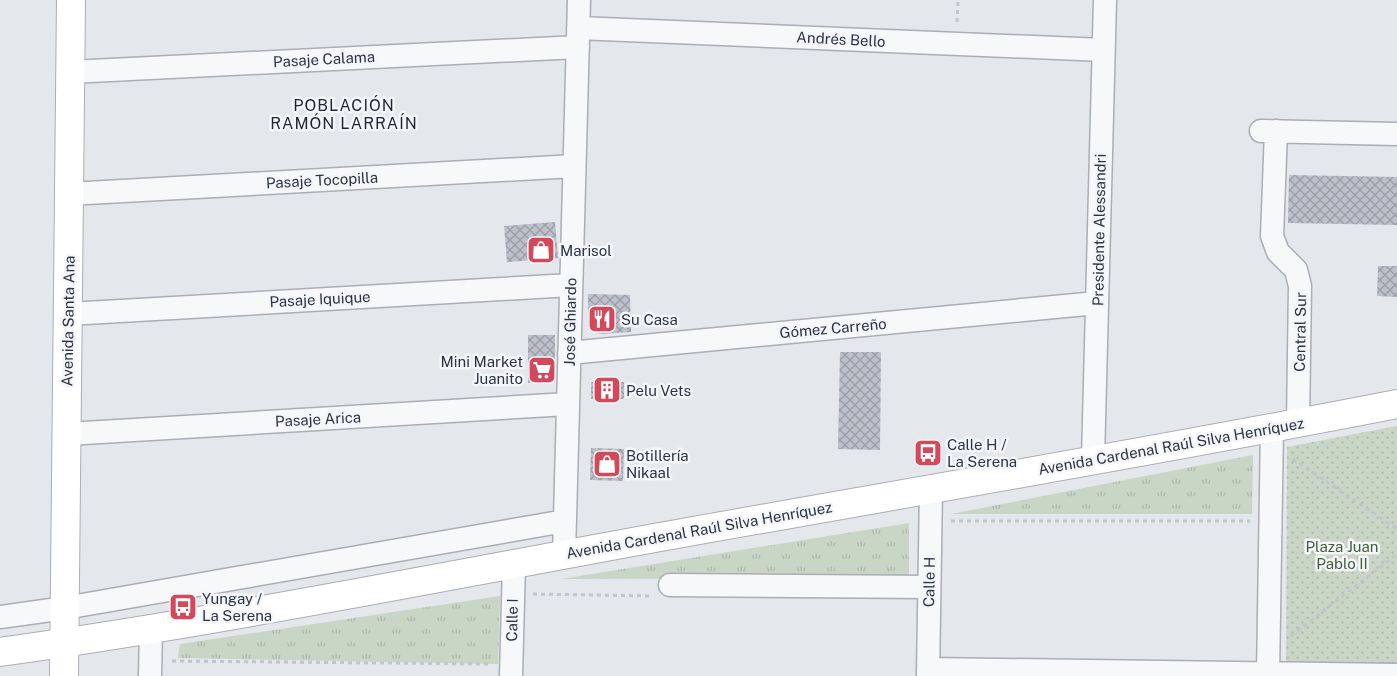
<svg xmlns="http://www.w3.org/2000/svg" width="1397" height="676" font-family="'Public Sans',sans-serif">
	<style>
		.grass { fill: url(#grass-tufts) }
		.park { fill: url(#park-dots) }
		.building { fill: url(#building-cross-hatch) }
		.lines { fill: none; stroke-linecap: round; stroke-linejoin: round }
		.minor-casing { stroke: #a9aeb7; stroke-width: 25 }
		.secondary-casing { stroke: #a9aeb7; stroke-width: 30 }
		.path { stroke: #c2c5cb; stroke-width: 3; stroke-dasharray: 4 4; stroke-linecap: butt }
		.minor { stroke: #f7f8fa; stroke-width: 22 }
		.secondary { stroke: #fff; stroke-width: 28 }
		.labels { text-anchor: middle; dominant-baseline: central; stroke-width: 5; stroke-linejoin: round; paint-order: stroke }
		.street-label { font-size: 15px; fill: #2b3445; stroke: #f4f6f9 }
		.poi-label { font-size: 15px; fill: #2b3445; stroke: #f4f6f9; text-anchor: start }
		.park-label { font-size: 15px; fill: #3f6138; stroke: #f4f6f9 }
		.neighbourhood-label { font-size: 16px; letter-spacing: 1px; fill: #1d2536; stroke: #f4f6f9 }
	</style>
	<defs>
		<pattern id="grass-tufts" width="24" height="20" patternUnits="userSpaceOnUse" patternTransform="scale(1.25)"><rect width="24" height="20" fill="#c9d6c5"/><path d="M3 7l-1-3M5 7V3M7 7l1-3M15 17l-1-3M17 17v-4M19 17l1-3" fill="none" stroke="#adb8ab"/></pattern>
		<pattern id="park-dots" width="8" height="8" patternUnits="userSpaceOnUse" patternTransform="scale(1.25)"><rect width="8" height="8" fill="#c9d6c5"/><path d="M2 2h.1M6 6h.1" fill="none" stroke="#adb8ab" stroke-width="1.8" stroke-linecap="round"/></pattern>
		<pattern id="building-cross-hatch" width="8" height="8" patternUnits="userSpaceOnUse" patternTransform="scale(1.25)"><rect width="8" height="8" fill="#bbc0ca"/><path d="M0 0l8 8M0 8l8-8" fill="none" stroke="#989da6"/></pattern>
	</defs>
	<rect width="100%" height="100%" fill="#e4e7ec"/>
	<!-- grass -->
	<path class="grass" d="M1253,455L1252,514H951Z
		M909,523V578L561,579Z
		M500,596L498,664L178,658L180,644Z"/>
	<!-- park -->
	<path class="park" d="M1397,426V665L1286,663L1287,447Z"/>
	<!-- building -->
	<path class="building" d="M1289,175L1397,177V225L1288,223Z
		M555,222L558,258L507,262L504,226Z
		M1378,266H1397V297L1377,296Z
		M588,294L630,295L631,332L600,334L588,327Z
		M528,335H555V375L546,383H528Z
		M840,352H881L880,450L838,449Z
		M591,382H624V399H591Z
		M591,448L624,449L623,481L590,480Z"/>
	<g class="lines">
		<defs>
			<path id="minor" d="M578,28L1103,50
				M70,72L578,47
				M1261,131L1397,134
				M1276,131L1272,236L1278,252L1296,270L1300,286L1298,423
				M69,194L574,166
				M68,314L571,285
				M569,353L1097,303
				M67,434L568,404
				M1093,459L1105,0
				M564,555L579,0
				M670,585L929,587
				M0,617L65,608L565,521
				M928,669L1397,675
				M150,676L151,629
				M511,676L514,564
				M928,676L931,488
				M1268,676L1272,428"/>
			<path id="secondary" d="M0,652C221,621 441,577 660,537C906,493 1152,452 1397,404
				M64,676L71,0"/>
		</defs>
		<!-- minor casing -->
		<use href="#minor" class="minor-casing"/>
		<!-- secondary casing -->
		<use href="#secondary" class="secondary-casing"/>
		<!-- path -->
		<path class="path" d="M957,22L958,0
			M1293,459L1397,529
			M951,521H1250
			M533,594L652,596
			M1291,636L1397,554
			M172,661L490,664"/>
		<!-- minor -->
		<use href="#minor" class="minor"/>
		<!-- secondary -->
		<use href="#secondary" class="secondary"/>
	</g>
	<!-- icons -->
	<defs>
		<symbol id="shop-square" viewBox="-11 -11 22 22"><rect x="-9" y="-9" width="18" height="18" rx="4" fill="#d1495b" stroke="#f4f6f9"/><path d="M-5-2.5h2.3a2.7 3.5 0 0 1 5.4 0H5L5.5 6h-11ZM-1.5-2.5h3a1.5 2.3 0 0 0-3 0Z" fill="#fff"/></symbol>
		<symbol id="restaurant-square" viewBox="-11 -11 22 22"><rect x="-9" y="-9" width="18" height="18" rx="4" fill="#d1495b" stroke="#f4f6f9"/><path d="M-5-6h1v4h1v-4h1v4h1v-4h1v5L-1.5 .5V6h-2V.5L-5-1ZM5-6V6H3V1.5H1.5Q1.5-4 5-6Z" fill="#fff"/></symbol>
		<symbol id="supermarket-square" viewBox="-11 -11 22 22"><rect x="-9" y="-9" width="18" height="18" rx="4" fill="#d1495b" stroke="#f4f6f9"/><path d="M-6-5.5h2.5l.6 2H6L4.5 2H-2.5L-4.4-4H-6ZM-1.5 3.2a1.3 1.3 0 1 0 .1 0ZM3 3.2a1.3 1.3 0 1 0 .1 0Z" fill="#fff"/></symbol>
		<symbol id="building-square" viewBox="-11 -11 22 22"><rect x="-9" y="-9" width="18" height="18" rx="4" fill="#d1495b" stroke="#f4f6f9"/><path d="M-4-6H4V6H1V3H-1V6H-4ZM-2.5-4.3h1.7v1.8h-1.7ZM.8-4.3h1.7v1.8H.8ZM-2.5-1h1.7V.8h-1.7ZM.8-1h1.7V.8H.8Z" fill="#fff"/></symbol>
		<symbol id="bus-square" viewBox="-11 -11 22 22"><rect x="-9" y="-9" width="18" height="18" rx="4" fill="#d1495b" stroke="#f4f6f9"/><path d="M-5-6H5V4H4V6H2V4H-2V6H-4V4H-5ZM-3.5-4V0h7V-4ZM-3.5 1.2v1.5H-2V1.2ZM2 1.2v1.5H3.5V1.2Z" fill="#fff"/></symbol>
	</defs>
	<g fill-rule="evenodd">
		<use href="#shop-square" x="525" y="234" width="32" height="32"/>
		<use href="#restaurant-square" x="586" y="303" width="32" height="32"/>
		<use href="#supermarket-square" x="526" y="354" width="32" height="32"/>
		<use href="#building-square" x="591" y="374" width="32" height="32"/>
		<use href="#bus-square" x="912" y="437" width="32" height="32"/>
		<use href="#shop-square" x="591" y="448" width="32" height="32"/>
		<use href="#bus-square" x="167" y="591" width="32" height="32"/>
	</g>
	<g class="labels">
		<!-- street labels -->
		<g class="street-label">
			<text transform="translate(841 39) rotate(3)">Andrés Bello</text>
			<text transform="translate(324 59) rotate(-3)">Pasaje Calama</text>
			<text transform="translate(322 180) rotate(-3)">Pasaje Tocopilla</text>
			<text transform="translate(1099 230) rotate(-89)">Presidente Alessandri</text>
			<text transform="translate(320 299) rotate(-3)">Pasaje Iquique</text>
			<text transform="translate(68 321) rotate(-89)">Avenida Santa Ana</text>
			<text transform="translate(570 322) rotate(-89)">José Ghiardo</text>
			<text transform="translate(833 328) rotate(-5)">Gómez Carreño</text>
			<text transform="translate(1300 332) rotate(-89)">Central Sur</text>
			<text transform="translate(318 419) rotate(-3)">Pasaje Arica</text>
			<text transform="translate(1171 446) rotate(-10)">Avenida Cardenal Raúl Silva Henríquez</text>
			<text transform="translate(699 530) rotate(-10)">Avenida Cardenal Raúl Silva Henríquez</text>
			<text transform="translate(929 582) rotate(-89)">Calle H</text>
			<text transform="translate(512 620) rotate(-89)">Calle I</text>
		</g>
		<!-- poi labels -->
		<g class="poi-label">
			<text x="560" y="250">Marisol</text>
			<text x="621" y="319">Su Casa</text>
			<text x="523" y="361" text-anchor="end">Mini Market<tspan x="523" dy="17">Juanito</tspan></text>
			<text x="626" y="390">Pelu Vets</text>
			<text x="947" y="444">Calle H /<tspan x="947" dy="17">La Serena</tspan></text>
			<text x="626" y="455">Botillería<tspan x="626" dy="17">Nikaal</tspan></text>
			<text x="202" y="598">Yungay /<tspan x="202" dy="17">La Serena</tspan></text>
		</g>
		<!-- park labels -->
		<g class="park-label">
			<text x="1342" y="546">Plaza Juan<tspan x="1342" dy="17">Pablo II</tspan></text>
		</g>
		<!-- neighbourhood labels -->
		<g class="neighbourhood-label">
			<text x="344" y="105">POBLACIÓN<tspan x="344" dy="18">RAMÓN LARRAÍN</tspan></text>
		</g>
	</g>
</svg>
